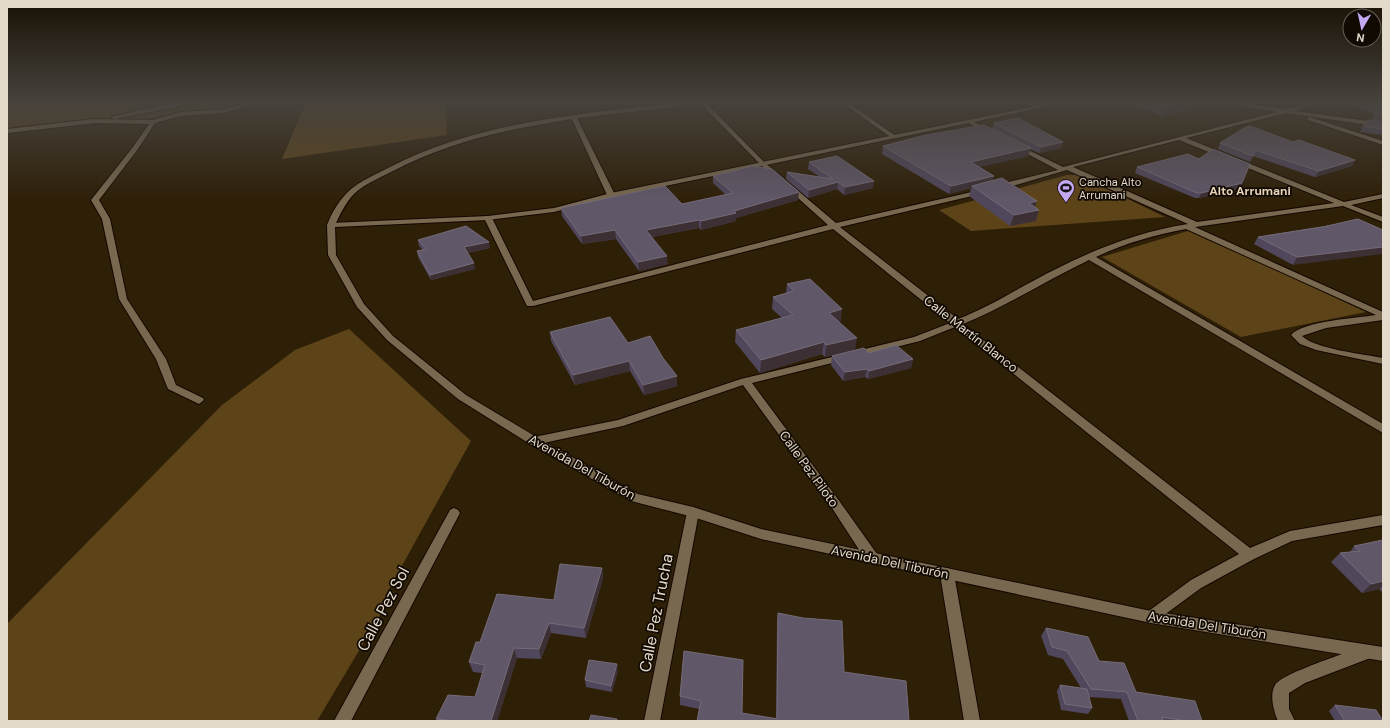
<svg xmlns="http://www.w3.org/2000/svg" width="1390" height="728" font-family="'DM Sans',sans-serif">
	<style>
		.green { fill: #5d4318 }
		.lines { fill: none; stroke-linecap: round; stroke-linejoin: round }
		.stream { fill: #997c47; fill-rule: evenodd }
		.street-casing { stroke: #150800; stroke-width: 2 }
		.secondary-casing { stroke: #150800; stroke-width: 2 }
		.street { fill: #78684f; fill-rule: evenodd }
		.secondary { fill: #78684f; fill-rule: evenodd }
		.wall { fill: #50475c }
		.shaded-wall { fill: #3c3035 }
		.building { fill: #605768; stroke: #756b78 }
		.labels { text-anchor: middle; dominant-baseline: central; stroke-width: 3.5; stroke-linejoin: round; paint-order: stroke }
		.far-poi-label { font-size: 11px; fill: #e4dacc; stroke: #110a03; text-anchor: start }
		.far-neighbourhood-label { font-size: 12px; font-weight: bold; fill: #e8d5b9; stroke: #110a03 }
		.street-label { font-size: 13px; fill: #e4dacc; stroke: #110a03 }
		.near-street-label { font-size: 16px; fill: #e4dacc; stroke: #110a03 }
	</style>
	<rect width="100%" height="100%" fill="#2e1f07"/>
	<!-- green -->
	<path class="green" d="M7,100H292L164,115L148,119L31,125L7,129Z
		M293,100H445L447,135L282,159L306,102Z
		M1067,175H1079L1165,217L971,231L939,210Z
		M1191,230L1366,312L1241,337L1102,257Z
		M349,329L471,441L388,591L394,592L317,721H7V624L222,405L295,350Z"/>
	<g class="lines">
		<!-- stream -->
		<path class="stream" d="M135,100H215L213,101Z"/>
		<defs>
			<path id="street" d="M184,100H193L177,107L114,119L111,117Z
				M258,100H270L223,113L180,116L155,123L138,149L99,200L110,219L127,299L166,359L176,385L203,398L204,400L199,404L168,389L156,359L119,299L102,219L91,200L133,147L149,124L97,123L7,133V129L93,119L153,120L180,112L223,109Z
				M699,100H711V102L706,103L764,162L836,223L985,189V193L840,227L958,319C992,306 1023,285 1056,269C1097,248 1142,231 1188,224L1067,170L1002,189H996V185L1058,170L1016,148V146H1020L1063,167L1277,112L1206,100H1224L1286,109L1320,100H1332L1295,111L1383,123V127L1286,113L1186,138L1344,202L1383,194V198L1351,205L1383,217V222L1343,206L1195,227L1383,312V320L1326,328L1302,336C1315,349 1363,354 1383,358V364L1316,350L1300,344L1291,335C1303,321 1357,318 1376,315L1186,229C1155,235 1125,243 1096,257L1383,424V433L1089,260C1047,280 1007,306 963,324L1250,548L1290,531L1383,515V525L1292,541L1254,559L1201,588L1156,621L1151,623L1146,621L1144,617L1146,613L1191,580L1239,554L955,327L920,341L752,383L840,502L877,554L879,558L877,562L872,563L867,562L832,508L743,385L623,426L534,445L530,444L528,441L530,438L534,437L618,420L741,379L914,337L950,323L833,229L533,306H527L484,218L485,216H491L492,218L533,301L828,225L760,164L701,104L577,118L615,195L614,197L607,195L572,119C508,129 448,142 391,172C379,178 365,184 355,193C345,203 340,215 334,227H328L327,225C332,212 340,199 350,190C361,180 377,174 390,167C485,118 595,113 699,100ZM1179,140L1334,203L1197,222L1073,167Z
				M838,100H845L897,137L892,138Z
				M1020,100H1028L1042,108L1037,109Z
				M1310,117L1383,141V145L1308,120L1307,119Z
				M968,121H972L990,131L985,132L968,123Z
				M693,507L697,509L699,512L660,721H644L687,512L689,509Z
				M454,508L458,510L460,513L351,721H334L450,510Z
				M947,568L952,570L954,574L980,721H964L940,574L942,570Z
				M1368,645L1373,647L1375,652L1373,657L1305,683L1289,693V709L1295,721H1278C1274,712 1269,695 1275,685C1282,673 1352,651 1368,645Z"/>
			<path id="secondary" d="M1065,100H1079L612,197L554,212L488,220L335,227L336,255L364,304L393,336L466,395L538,438L638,494L693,507L761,529L1151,611L1383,647V661L1151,623L761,539L693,517L631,501L530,444L458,399L387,340L357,307L328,255L327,225L331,223L488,216L554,208L611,193Z"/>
		</defs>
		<!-- street casing -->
		<use href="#street" class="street-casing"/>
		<!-- secondary casing -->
		<use href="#secondary" class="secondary-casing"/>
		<!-- street -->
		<use href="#street" class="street"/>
		<!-- secondary -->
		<use href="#secondary" class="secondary"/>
	</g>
	<!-- wall -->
	<path class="wall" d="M1124,100H1219L1218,104L1163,116L1123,102Z
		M1347,100H1383V122L1371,120L1375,114L1345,104Z
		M1383,122V135L1360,132L1363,126Z
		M994,123L1061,148L1039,153L1030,149L1028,156L979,167L993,180L1035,208L1036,221L1010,226L969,196L971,188L949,194L882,154L883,146L992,129Z
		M1293,142L1355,160L1352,166L1315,177L1253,156L1250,162L1218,149L1220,143Z
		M809,162L873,188L844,195L837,189L808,198L786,179L787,172L820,177L808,169Z
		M1137,167L1242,183L1240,188L1199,198H1195L1135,173Z
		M713,176L798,200L736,218V221L701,230L699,228L652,237L668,264L639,271L616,239L582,244L562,216L561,208L682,204L726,195L713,183Z
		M1358,219L1293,265L1254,244L1258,237L1326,226H1327Z
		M418,240L490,248L467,253L475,269L431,280L418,257L417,251L423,250L419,246Z
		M787,284L841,321H838L855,350L825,357L822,354L760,373L735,342L736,330L782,318L772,309L773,297L786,293Z
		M550,332L628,343L677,386L644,395L630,371L575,385L551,341Z
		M869,353L913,359L911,368L868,379L865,377L843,381L831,365L832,356Z
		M1383,540V593L1379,589L1362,593L1331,562L1340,553L1350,552L1354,546Z
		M602,568L603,578L586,638L551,633L541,659L517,658L497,721H437L436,719L475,697L482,673L473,672L469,662L480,642L554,600Z
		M778,613L844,672L909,721H697L699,709L680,705V696L684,651L742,713L776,718L777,623Z
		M1046,628L1099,661L1136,692L1202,721H1129L1121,699L1089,697L1092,708L1088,714L1061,710L1057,691L1060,685L1081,688L1063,659L1048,655L1041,636Z
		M618,671L612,692L586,687L585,680Z
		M1335,705L1383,721H1335L1329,711Z"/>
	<!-- shaded-wall -->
	<path class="shaded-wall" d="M1194,100H1219L1218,104L1163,116L1167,107Z
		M1063,142L1061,148L1039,153L1041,147Z
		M1031,148L1028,156L969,169L971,162Z
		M1355,160L1352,166L1315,177L1319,171Z
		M994,176L992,183L972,186L971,188L949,194L951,186Z
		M874,181L873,188L844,195L845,187Z
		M838,182L837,189L808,198L809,190Z
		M1242,183L1240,188L1199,198L1201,193Z
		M799,192L798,200L736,218V221L701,230V221L734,211Z
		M1037,201L1034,211L1039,210L1036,221L1010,226L1014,215L1029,203Z
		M699,220V228L647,238L646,230Z
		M615,230L616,239L582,244L581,236Z
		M489,242L490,248L465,253L464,247Z
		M1383,247V254L1293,265L1297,257Z
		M667,256L668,264L639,271L638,262Z
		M474,263L475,269L431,280L430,275Z
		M842,309L841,321L827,325L829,313Z
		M857,338L855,350L825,357L826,345Z
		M824,342L822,354L760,373L761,360Z
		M913,359L911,368L868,379L869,371Z
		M629,361L630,371L575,385L573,375Z
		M867,369L865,377L843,381L845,372Z
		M677,376V386L644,395L643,385Z
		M602,568L603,578L586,638L584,628Z
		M1383,581V586L1379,589L1362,593L1371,584Z
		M549,623L551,633L541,659L539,649Z
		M514,648L517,658L497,721H491Z
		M617,664L618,671L612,692L611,686Z"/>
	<!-- building -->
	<path class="building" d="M1149,100H1194L1167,107Z
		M1351,100H1383V116L1374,114L1380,109Z
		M1018,118L1063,142L1041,147L994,123Z
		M1368,120L1383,122V129L1363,126Z
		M984,125L1031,148L971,162L994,176L951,186L883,146L926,135Z
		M1250,126L1293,142L1299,140L1355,160L1319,171L1255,150L1253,156L1220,143L1244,128Z
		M1213,149L1250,164L1242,183L1201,193H1197L1137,167L1188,154L1199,159Z
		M837,156L874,181L845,187L838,182L809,190L787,172L833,179L809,162Z
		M753,166L772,169L799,192L734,211L736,213L701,221L699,220L646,230L667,256L638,262L615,230L581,236L561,208L665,186L682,204L733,193L713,176Z
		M1002,178L1037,201L1029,203L1039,210L1014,215L972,186Z
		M1358,219L1383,230V247L1297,257L1258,237L1328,226H1327Z
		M466,226L489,242L464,247L474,263L430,275L417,251L426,249L418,240Z
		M810,279L842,309L829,313L857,338L826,345L824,342L761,360L736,330L793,315L773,297L794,291L787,284Z
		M610,317L628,343L650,336L663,358L677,376L643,385L629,361L573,375L550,332Z
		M896,345L913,359L869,371L867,369L845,372L832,356L864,348L869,353Z
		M1383,540V581L1371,584L1340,553L1360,551L1354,546Z
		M560,564L602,568L584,628L549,623L539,649L514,648L491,721H455L436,719L448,695L475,697L485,665L469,662L476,642H480L497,594L554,600Z
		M778,613L803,618L842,621L844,672L906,681L909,721H697L701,701L680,696L684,651L743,660L742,713L777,719Z
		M1046,628L1088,637L1099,661L1124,663L1136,692L1195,701L1202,721H1187L1162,717L1163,721H1138L1127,692L1091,689L1067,651L1052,647Z
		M589,660L617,664L611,686L585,680Z
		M1060,685L1087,689L1092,708L1065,704Z
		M1335,705L1376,710L1383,721H1345Z
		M591,715L617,719V721H589Z"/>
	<!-- sky -->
	<linearGradient id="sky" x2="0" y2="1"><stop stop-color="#191104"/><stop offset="0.5" stop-color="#46423c"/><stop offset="1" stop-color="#46423c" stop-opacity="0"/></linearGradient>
	<rect width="1390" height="202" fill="url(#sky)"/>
	<!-- icons -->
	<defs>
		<symbol id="stadium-pin" viewBox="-11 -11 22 30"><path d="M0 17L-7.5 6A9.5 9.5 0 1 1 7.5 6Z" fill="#c4a7f1" stroke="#110a03"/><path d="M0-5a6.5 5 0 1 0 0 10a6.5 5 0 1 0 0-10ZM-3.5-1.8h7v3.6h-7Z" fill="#111"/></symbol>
	</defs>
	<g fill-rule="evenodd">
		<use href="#stadium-pin" x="1056" y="178" width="20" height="27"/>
	</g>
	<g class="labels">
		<!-- far-poi labels -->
		<g class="far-poi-label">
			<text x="1079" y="182">Cancha Alto<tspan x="1079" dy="13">Arrumani</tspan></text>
		</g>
		<!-- far-neighbourhood labels -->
		<g class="far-neighbourhood-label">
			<text x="1250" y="191">Alto Arrumani</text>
		</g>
		<!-- street labels -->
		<g class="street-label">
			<text transform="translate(971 334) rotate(38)">Calle Martín Blanco</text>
			<text transform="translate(582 467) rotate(29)">Avenida Del Tiburón</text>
			<text transform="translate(809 469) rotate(54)">Calle Pez Piloto</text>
			<text transform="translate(890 562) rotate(12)">Avenida Del Tiburón</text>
			<text transform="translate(1207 625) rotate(9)">Avenida Del Tiburón</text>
		</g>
		<!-- near-street labels -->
		<g class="near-street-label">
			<text transform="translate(383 609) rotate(-62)">Calle Pez Sol</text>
			<text transform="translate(656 613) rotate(-79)">Calle Pez Trucha</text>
		</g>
	</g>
	<!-- border -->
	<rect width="1390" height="728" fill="none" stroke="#e4dacc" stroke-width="16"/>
	<!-- north arrow -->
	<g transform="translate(1362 28) rotate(189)"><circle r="19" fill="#110a03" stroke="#655d53"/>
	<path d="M0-3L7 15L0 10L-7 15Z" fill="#c4a7f1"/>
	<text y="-6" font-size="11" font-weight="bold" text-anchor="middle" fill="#e4dacc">N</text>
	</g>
</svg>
